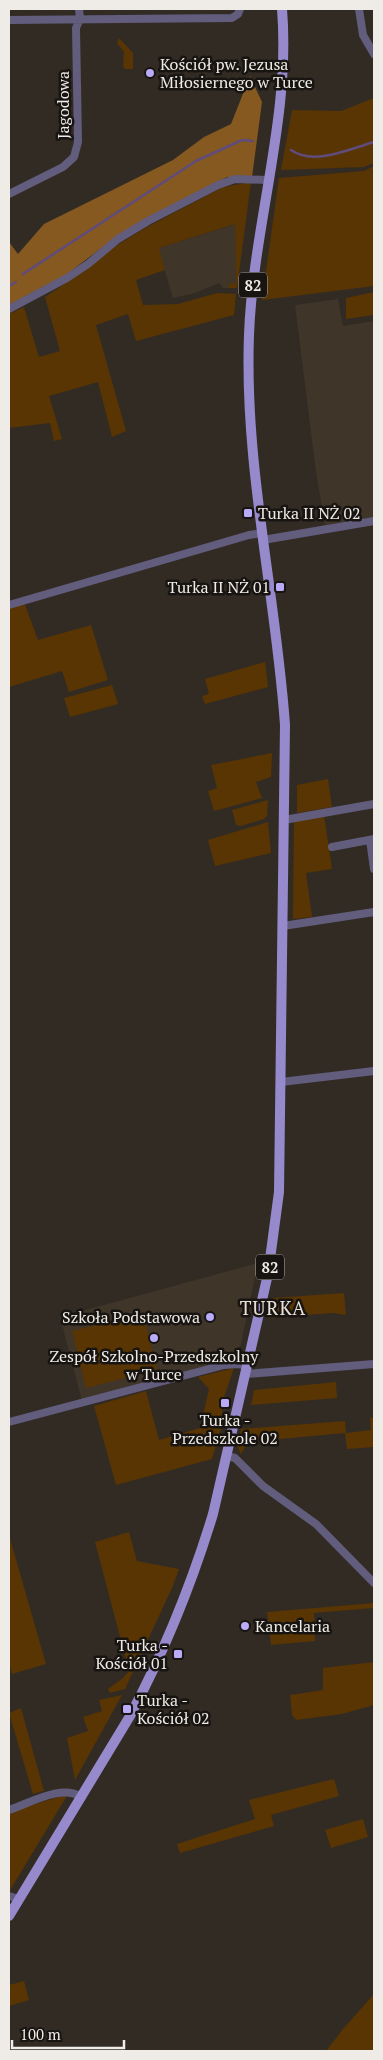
<svg xmlns="http://www.w3.org/2000/svg" width="383" height="2060" font-family="'PT Serif',serif">
	<style>
		.built { fill: #3f3529 }
		.green { fill: #583502 }
		.forest { fill: #855920 }
		.lines { fill: none; stroke-linecap: round; stroke-linejoin: round }
		.stream { stroke: #604c7c; stroke-width: 2.5 }
		.minor { stroke: #625c7d; stroke-width: 8 }
		.major { stroke: #978acc; stroke-width: 10 }
		.poi-dot { fill: #b9abf7; stroke: #171411; stroke-width: 2 }
		.labels { text-anchor: middle; dominant-baseline: central; stroke-width: 5; stroke-linejoin: round; paint-order: stroke }
		.shield { fill: #171411; stroke: #aeaaa7; stroke-width: 1 }
		.shield-label { font-size: 15px; font-weight: bold; fill: #efebe7 }
		.poi-label { font-size: 16px; fill: #efebe7; stroke: #171411; text-anchor: start }
		.street-label { font-size: 16px; fill: #efebe7; stroke: #171411 }
		.quarter-label { font-size: 19px; letter-spacing: 1px; fill: #e8e0d6; stroke: #171411 }
	</style>
	<rect width="100%" height="100%" fill="#322b24"/>
	<!-- built -->
	<path class="built" d="M236,224V284H229L228,288H223L219,283L195,293L173,298L158,248Z
		M338,299L343,326L374,321V517L325,525L316,472L295,305Z
		M258,1263L238,1358L82,1401L60,1317Z"/>
	<!-- green -->
	<path class="green" d="M119,38L133,53V69H125L123,66L124,52L117,43Z
		M374,98V163L364,167L281,170L292,110L341,111Z
		M374,166V286L262,300L279,178L364,171Z
		M251,182L237,288H228L229,284L236,283L235,224L159,248L165,270L136,280L143,305L178,304L217,293L236,294L234,315L136,341L128,314L96,325L126,431L112,437L98,382L49,396L62,439L54,441L50,423L9,428V314L24,307L39,357L60,351L45,297L81,273L114,247L145,228L223,187Z
		M374,292V315L346,319V298Z
		M24,602L38,640L91,625L108,680L69,692L62,671L9,687V607Z
		M265,662L268,687L205,704L202,696L209,694L205,679Z
		M112,685L118,704L70,717L64,698Z
		M272,753L271,777L256,782L262,798L214,811L208,791L217,788L211,765Z
		M328,779L332,807L297,813V785Z
		M268,800L267,816L264,819L241,826L236,825L232,810Z
		M324,815L332,869L306,873L312,917L293,919L294,820Z
		M268,822L271,853L215,866L208,840Z
		M344,1293L346,1315L332,1313L267,1318L273,1298Z
		M143,1313L157,1370L86,1388L72,1331Z
		M234,1368L224,1397L222,1405L223,1422L212,1459L116,1485L94,1406L146,1391L159,1440L200,1428L209,1389L198,1377Z
		M336,1382L337,1398L251,1405L254,1390Z
		M374,1417V1447L347,1449L345,1433L248,1442L241,1454L237,1446L241,1429L345,1421L346,1433L371,1430L370,1418Z
		M129,1532L137,1561L179,1569L172,1588L125,1689L110,1693L108,1689L123,1678L129,1671L95,1542Z
		M9,1535L46,1664L12,1674L9,1662Z
		M374,1603V1608L314,1613L315,1641L271,1645L267,1612Z
		M374,1662V1705L342,1714L296,1720L292,1715L290,1695L323,1690V1668Z
		M122,1695L75,1780L67,1738L88,1731L83,1717L102,1711L99,1700Z
		M21,1708L44,1791L33,1794L9,1713Z
		M334,1779L339,1796L271,1815L274,1826L180,1853L177,1844L255,1819L249,1800Z
		M68,1794L9,1892V1812Z
		M363,1819L368,1837L331,1848L325,1830Z
		M24,1981L29,2000L9,2006V1985Z
		M374,1994V2051H326L343,2029Z"/>
	<!-- forest -->
	<path class="forest" d="M250,76L262,102L252,177H227L157,213L108,243L67,274L9,305V242L18,254L44,224L173,160L204,137L231,124Z"/>
	<g class="lines">
		<!-- stream -->
		<path class="stream" d="M291,150C314,166 349,149 374,142
			M23,274L196,161L242,140L253,141
			M9,286L16,282"/>
		<!-- minor -->
		<path class="minor" d="M359,9L363,35L374,54
			M9,20L232,18L238,14L240,9
			M9,194L63,167L74,157L78,142L76,28L80,19L79,9
			M9,309L67,278L88,264L118,239L148,221L218,185L235,179L268,180
			M263,540L374,521
			M9,605L249,535L263,533
			M284,820L374,804
			M370,840L374,869
			M332,847L374,839
			M283,926L374,912
			M281,1082L374,1071
			M246,1374L374,1364
			M9,1422L224,1365L238,1364L248,1366
			M227,1456L235,1458L263,1486L316,1524L374,1583
			M9,1810C31,1803 60,1784 82,1797
			M9,1896L19,1899"/>
		<!-- major -->
		<path class="major" d="M9,1916L130,1716C164,1652 192,1583 213,1514L268,1274L279,1192L285,725C276,595 244,466 249,335C253,225 291,118 282,9"/>
	</g>
	<!-- markers -->
	<g class="poi-dot">
		<circle cx="150" cy="73" r="5"/>
		<rect x="243" y="508" width="10" height="10" rx="2.5"/>
		<rect x="275" y="582" width="10" height="10" rx="2.5"/>
		<circle cx="210" cy="1317" r="5"/>
		<circle cx="154" cy="1338" r="5"/>
		<rect x="220" y="1398" width="10" height="10" rx="2.5"/>
		<circle cx="245" cy="1626" r="5"/>
		<rect x="173" y="1649" width="10" height="10" rx="2.5"/>
		<rect x="122" y="1704" width="10" height="10" rx="2.5"/>
	</g>
	<g class="labels">
		<!-- shield labels -->
		<g class="shield">
			<rect x="239" y="272.5" width="28" height="25" rx="4"/>
			<rect x="256" y="1254.5" width="28" height="25" rx="4"/>
		</g>
		<g class="shield-label">
			<text x="253" y="285">82</text>
			<text x="270" y="1267">82</text>
		</g>
		<!-- poi labels -->
		<g class="poi-label">
			<text x="160" y="64">Kościół pw. Jezusa<tspan x="160" dy="18">Miłosiernego w Turce</tspan></text>
			<text x="258" y="513">Turka II NŻ 02</text>
			<text x="270" y="587" text-anchor="end">Turka II NŻ 01</text>
			<text x="200" y="1317" text-anchor="end">Szkoła Podstawowa</text>
			<text x="154" y="1356" text-anchor="middle">Zespół Szkolno-Przedszkolny<tspan x="154" dy="18">w Turce</tspan></text>
			<text x="225" y="1420" text-anchor="middle">Turka -<tspan x="225" dy="18">Przedszkole 02</tspan></text>
			<text x="255" y="1626">Kancelaria</text>
			<text x="168" y="1645" text-anchor="end">Turka -<tspan x="168" dy="18">Kościół 01</tspan></text>
			<text x="137" y="1700">Turka -<tspan x="137" dy="18">Kościół 02</tspan></text>
		</g>
		<!-- street labels -->
		<g class="street-label">
			<text transform="translate(63 105) rotate(-90)">Jagodowa</text>
		</g>
		<!-- quarter labels -->
		<g class="quarter-label">
			<text x="273" y="1307">TURKA</text>
		</g>
	</g>
	<!-- border -->
	<rect width="383" height="2060" fill="none" stroke="#efebe7" stroke-width="20"/>
	<!-- scale -->
	<path d="M12 2040v8h112v-8" fill="none" stroke="#efebe7" stroke-width="2.5"/>
	<text x="20" y="2040" font-size="15" fill="#efebe7" stroke="#171411" stroke-width="4" paint-order="stroke">100 m</text>
</svg>
